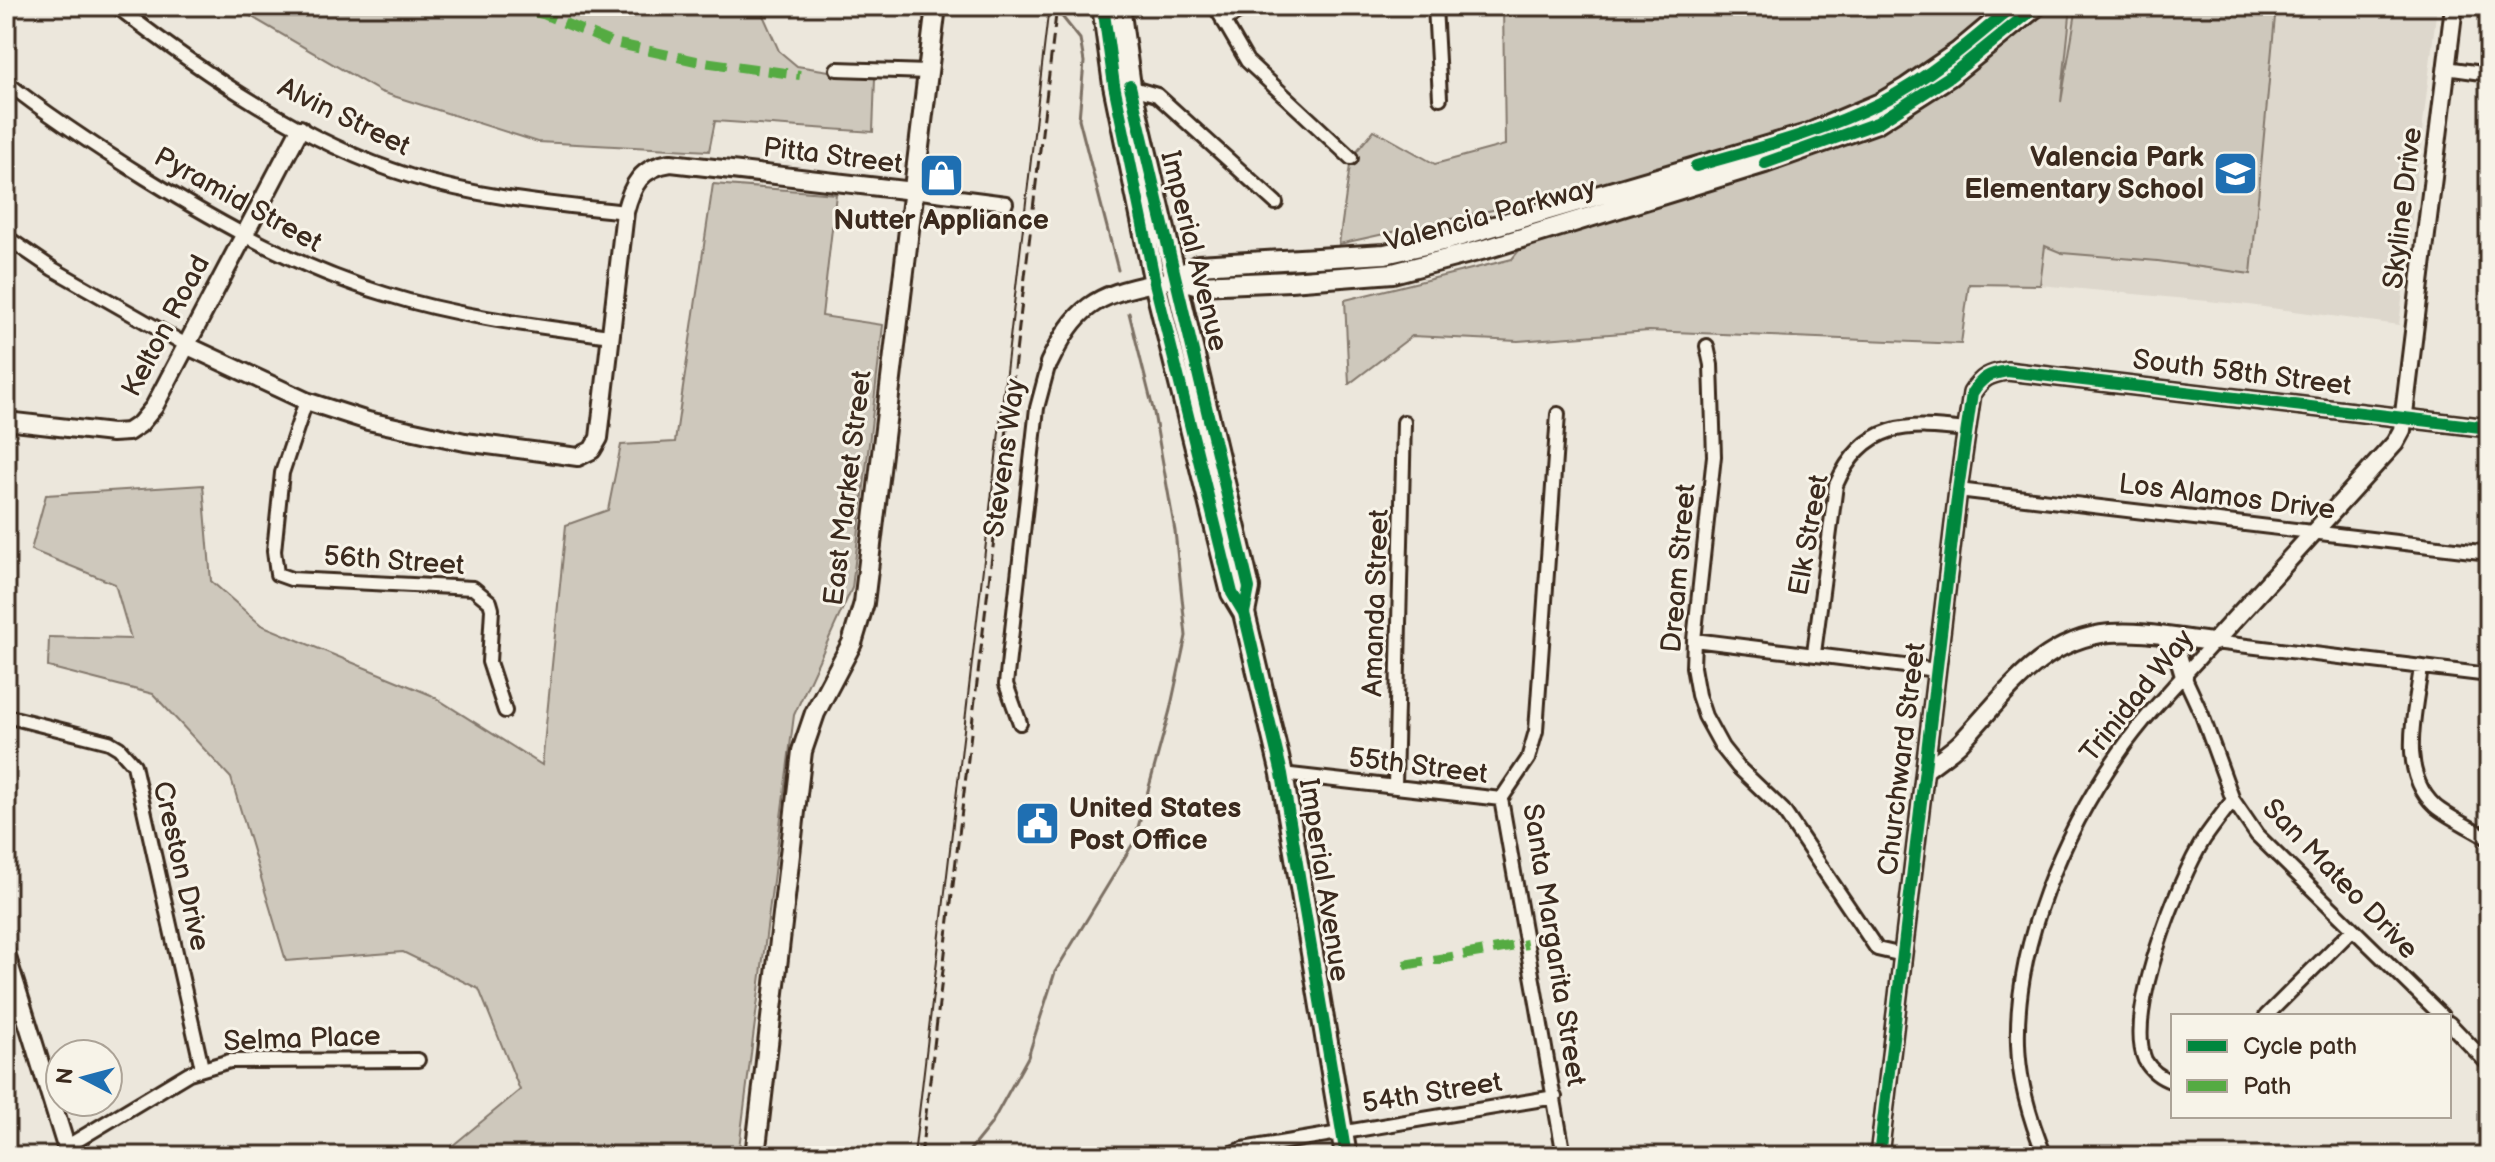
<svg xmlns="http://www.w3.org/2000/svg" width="2495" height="1162" font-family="'Balsamiq Sans',sans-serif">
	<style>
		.built { fill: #ddd7cc }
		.green { fill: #cec8bc; stroke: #84796d; stroke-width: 2 }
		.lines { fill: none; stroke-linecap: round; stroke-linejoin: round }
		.stream { stroke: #7c7064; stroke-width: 3 }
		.minor-casing { stroke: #3b2a1e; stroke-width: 18 }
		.tertiary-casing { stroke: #3b2a1e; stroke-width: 22 }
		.secondary-casing { stroke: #3b2a1e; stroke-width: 24 }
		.primary-casing { stroke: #3b2a1e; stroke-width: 26 }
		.minor { stroke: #f7f3e8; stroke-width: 12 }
		.tertiary { stroke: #f7f3e8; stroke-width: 16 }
		.secondary { stroke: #f7f3e8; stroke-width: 18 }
		.primary { stroke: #f7f3e8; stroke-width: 20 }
		.tram { stroke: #3b2a1e; stroke-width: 2 }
		.rail { stroke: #3b2a1e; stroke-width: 3; stroke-dasharray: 12 6; stroke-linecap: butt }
		.quiet { stroke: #55ab43; stroke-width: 10; stroke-dasharray: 20 10; stroke-linecap: butt }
		.cycleway-casing { stroke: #f7f3e8; stroke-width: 17 }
		.cycleway { stroke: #00873e; stroke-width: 12 }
		.labels { text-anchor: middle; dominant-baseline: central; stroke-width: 6; stroke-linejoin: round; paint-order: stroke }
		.street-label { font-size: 28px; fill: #3b2a1e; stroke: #f7f3e8 }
		.poi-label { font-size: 28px; font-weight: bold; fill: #3b2a1e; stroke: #f7f3e8; text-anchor: end }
	</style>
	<rect width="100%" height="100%" fill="#ece7dc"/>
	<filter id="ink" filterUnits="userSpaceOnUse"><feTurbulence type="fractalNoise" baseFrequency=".0125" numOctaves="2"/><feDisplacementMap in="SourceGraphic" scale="16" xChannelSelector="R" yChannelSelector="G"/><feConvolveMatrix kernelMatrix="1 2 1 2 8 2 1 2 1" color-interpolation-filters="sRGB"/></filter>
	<g filter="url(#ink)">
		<!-- built -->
		<path class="built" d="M2071,6H2437L2399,325L2249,305L2040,285Z"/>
		<!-- green -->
		<path class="green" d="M233,6H759L779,51L797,66L875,78L873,132L715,121L709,151L538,142L381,92Z
			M1503,6H2071L2061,102L2077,6H2276L2251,274L2158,261L2062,253L2045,246L2040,285L1969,284L1961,344L1649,331L1518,341L1412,336L1349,384L1345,300L1512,259L1565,194L1339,244L1351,158L1374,130L1435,164L1505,145Z
			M713,184L836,194L822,316L883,325L852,588L794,715L738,1156H440L520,1090L479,989L403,952L286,961L231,778L153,694L48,667L49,637L131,639L115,584L31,550L46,495L203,485L211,581L261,625L431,695L542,765L566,525L608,510L621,445L675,442Z"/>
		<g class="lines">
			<!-- stream -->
			<path class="stream" d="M1060,14L1080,39L1084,62L1079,119L1118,270
				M965,1156L991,1124L1028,1057L1055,972L1134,842L1170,710L1186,636L1175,531L1154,413L1129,313"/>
			<defs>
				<path id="minor" d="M116,6C203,73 304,143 410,176C480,198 553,204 625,212
					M1215,6L1247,61L1351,158
					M1435,6L1440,98
					M1223,21L1249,6
					M2446,68L2489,74
					M837,69L928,72
					M6,82C50,117 98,148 146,178C222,225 299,268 385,294C458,317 535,326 611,336
					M1126,86L1157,95L1276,203
					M913,191L1006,203
					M6,237L53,269L188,346
					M1707,346L1711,365L1714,456L1694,640L1693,667L1698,695L1705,716L1722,747L1738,767L1783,810L1877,949L1903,955
					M306,401L282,473L274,551L277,574L291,579L473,588L490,602L492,609L489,662L505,711
					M1558,414L1536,731L1528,759L1501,799L1564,1156
					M1958,490L2489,553
					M1694,640L1937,670
					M1814,653L1836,485C1864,421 1908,423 1967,430
					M2421,667C2416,711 2397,771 2435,806C2449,818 2473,828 2489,839
					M2184,676L2202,715L2233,800L2257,835L2442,1016
					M6,716L109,742L119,748L134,765L202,1068
					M1020,723L1006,684L1037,408L1049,363
					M1282,774L1501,799
					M1395,785L1404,422
					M2266,1016L2352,930
					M2449,1023L2489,1065
					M2173,1082C2161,1078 2151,1071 2145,1060C2125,1014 2178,880 2204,839C2213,826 2223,813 2233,800
					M66,1147L189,1073L230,1061L418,1060
					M1223,1156L1243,1149L1555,1097
					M2045,1156C2030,1120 2019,1082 2018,1044C2015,945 2063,833 2119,753C2146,714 2182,678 2214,642L2489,675"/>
				<path id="tertiary" d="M188,346L306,401L368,421L465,442L578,457L592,450L599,438L625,212C632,185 641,167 671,163L913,191
					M1049,363C1076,307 1094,295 1155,283
					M6,421L112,433L128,432L140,424L154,407L300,129
					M2165,638L2178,655L2184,676
					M1927,769C1938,760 1951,752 1961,742C2005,696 2040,639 2110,633C2144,630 2181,639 2214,642L2395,443L2402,430L2454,6
					M6,954L69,1156
					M1879,1156L1958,490L1972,393C1982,377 1989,374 2007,371L2489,428"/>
				<path id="secondary" d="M1177,278L1198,285L1290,281L1393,273L1489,248L1765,163L1877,123L1949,77L2037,6
					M1170,280L1177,278L1198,265L1385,254L1447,240L1807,134L1880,103L1907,87L1958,52L2013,6
					M755,1156L802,751L815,713L852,643L864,603L936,6"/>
				<path id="primary" d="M1103,6L1114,85L1155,283L1232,593L1244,613L1282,774L1346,1156
					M1119,6L1130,86L1249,588L1244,613"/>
			</defs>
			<!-- minor casing -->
			<use href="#minor" class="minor-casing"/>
			<!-- tertiary casing -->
			<use href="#tertiary" class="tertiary-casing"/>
			<!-- secondary casing -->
			<use href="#secondary" class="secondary-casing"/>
			<!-- primary casing -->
			<use href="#primary" class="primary-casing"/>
			<!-- minor -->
			<use href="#minor" class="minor"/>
			<!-- tertiary -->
			<use href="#tertiary" class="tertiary"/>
			<!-- secondary -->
			<use href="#secondary" class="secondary"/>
			<!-- primary -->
			<use href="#primary" class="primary"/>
			<!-- tram -->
			<path class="tram" d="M914,1156L1049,6"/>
			<!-- rail -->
			<path class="rail" d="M921,1156L1057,6"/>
			<!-- quiet -->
			<path class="quiet" d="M506,6L543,14L610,42L696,61L800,75
				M1404,965L1527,944"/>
			<defs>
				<path id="cycleway" d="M1103,6L1114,85L1155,283L1232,593L1244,613L1282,774L1346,1156
					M1130,86L1249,588L1244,613
					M1765,163L1877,123L1949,77L2037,6
					M1696,166C1758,148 1822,132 1880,103C1929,78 1972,41 2013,6
					M1879,1156L1958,490L1972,393C1982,377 1989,374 2007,371L2489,428"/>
			</defs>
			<!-- cycleway casing -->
			<use href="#cycleway" class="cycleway-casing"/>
			<!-- cycleway -->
			<use href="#cycleway" class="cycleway"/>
		</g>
	</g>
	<!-- icons -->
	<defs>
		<symbol id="school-square" viewBox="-11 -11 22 22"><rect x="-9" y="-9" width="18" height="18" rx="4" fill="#1f6fb2" stroke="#f7f3e8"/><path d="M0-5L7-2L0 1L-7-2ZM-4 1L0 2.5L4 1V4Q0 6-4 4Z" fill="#fff"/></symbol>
		<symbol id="shop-square" viewBox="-11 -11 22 22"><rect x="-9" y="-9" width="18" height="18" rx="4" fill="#1f6fb2" stroke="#f7f3e8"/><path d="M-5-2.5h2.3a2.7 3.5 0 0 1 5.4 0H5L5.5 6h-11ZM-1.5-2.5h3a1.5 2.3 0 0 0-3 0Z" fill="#fff"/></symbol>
		<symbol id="civic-square" viewBox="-11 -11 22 22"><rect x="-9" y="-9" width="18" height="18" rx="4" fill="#1f6fb2" stroke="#f7f3e8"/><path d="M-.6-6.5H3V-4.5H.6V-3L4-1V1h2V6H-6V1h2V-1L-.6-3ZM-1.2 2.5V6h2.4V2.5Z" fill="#fff"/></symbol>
	</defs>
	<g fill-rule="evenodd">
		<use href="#school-square" x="2210" y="148" width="51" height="51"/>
		<use href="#shop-square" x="916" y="150" width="51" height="51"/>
		<use href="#civic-square" x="1012" y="798" width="51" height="51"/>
	</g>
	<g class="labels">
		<!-- street labels -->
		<g class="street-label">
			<text transform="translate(344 117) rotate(26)">Alvin Street</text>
			<text transform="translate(833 156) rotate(7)">Pitta Street</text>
			<text transform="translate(238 200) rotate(29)">Pyramid Street</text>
			<text transform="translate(2403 208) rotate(-83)">Skyline Drive</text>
			<text transform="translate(1490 215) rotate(-15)">Valencia Parkway</text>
			<text transform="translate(1194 251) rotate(76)">Imperial Avenue</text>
			<text transform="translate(166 326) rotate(-62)">Kelton Road</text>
			<text transform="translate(2242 373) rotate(7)">South 58th Street</text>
			<text transform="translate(1005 458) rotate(-82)">Stevens Way</text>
			<text transform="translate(848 488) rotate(-83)">East Market Street</text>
			<text transform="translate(2227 497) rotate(7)">Los Alamos Drive</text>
			<text transform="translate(1809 535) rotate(-80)">Elk Street</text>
			<text transform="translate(394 561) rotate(4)">56th Street</text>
			<text transform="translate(1679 568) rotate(-85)">Dream Street</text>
			<text transform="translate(1376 603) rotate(-88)">Amanda Street</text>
			<text transform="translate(2137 696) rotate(-51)">Trinidad Way</text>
			<text transform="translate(1902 759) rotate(-83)">Churchward Street</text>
			<text transform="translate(1418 766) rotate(7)">55th Street</text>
			<text transform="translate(181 866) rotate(77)">Creston Drive</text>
			<text transform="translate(2340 879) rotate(46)">San Mateo Drive</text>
			<text transform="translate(1324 880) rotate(81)">Imperial Avenue</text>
			<text transform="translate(1554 945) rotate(81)">Santa Margarita Street</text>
			<text transform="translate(302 1039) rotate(-2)">Selma Place</text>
			<text transform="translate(1432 1093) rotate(-9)">54th Street</text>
		</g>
		<!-- poi labels -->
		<g class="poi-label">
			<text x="2204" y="157">Valencia Park<tspan x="2204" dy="32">Elementary School</tspan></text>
			<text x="941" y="220" text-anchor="middle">Nutter Appliance</text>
			<text x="1069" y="808" text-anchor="start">United States<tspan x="1069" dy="32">Post Office</tspan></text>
		</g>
	</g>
	<!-- margin -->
	<rect width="2495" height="1162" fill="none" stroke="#f7f3e8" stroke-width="32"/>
	<rect x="16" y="16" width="2463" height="1130" fill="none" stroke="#3b2a1e" stroke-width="3" filter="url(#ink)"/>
	<!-- legend -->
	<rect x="2171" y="1014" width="280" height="104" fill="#f7f3e8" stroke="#aca397" stroke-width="2"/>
	<rect x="2187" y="1040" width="40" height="12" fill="#00873e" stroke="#aca397" stroke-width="2"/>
	<text x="2243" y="1054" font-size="24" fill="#3b2a1e">Cycle path</text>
	<rect x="2187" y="1080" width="40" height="12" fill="#55ab43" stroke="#aca397" stroke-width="2"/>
	<text x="2243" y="1094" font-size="24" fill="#3b2a1e">Path</text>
	<!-- north arrow -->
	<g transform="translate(84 1078) rotate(276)"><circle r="38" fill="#f7f3e8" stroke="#aca397" stroke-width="2"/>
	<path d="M0-6L14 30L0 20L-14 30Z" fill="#1f6fb2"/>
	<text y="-12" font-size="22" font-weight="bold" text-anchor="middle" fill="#3b2a1e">N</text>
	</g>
</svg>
